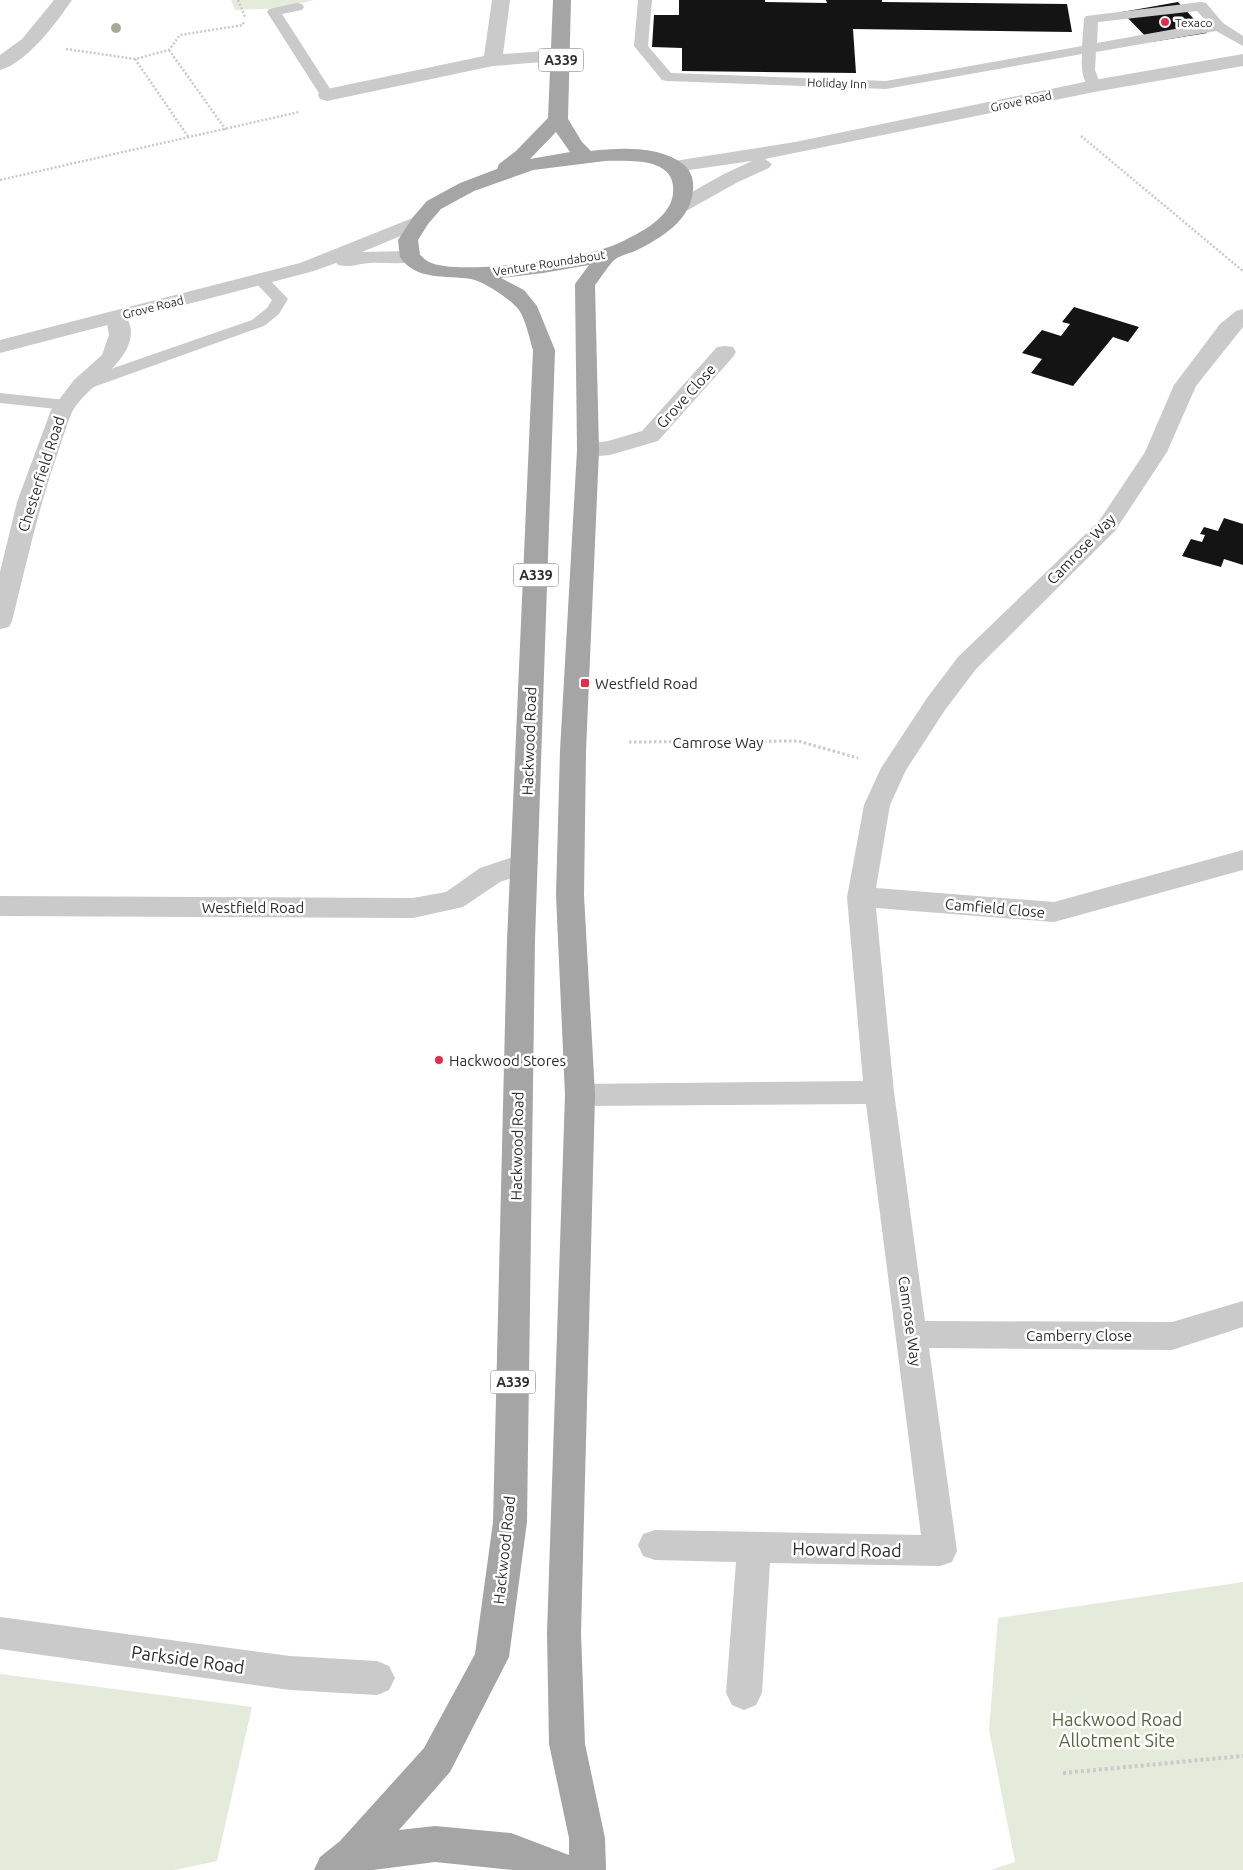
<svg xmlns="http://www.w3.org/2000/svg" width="1243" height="1870" font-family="Ubuntu,sans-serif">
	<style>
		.green { fill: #e4ebda }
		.building { fill: #141414 }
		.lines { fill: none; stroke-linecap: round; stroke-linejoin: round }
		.path-far2 { stroke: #cacaca; stroke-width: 2.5; stroke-dasharray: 2 2; stroke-linecap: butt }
		.path-far1 { stroke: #cacaca; stroke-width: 3; stroke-dasharray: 2.5 2.5; stroke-linecap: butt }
		.path { stroke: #cacaca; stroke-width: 4; stroke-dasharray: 3 3; stroke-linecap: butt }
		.service { fill: #cacaca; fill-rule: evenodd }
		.minor { fill: #cacaca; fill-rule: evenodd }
		.tertiary { fill: #cacaca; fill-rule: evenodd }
		.primary { fill: #a5a5a5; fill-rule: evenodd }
		.tree { fill: #a1ac93 }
		.poi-dot { fill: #e92a48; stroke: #fff; stroke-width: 2 }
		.labels { text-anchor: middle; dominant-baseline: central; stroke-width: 5; stroke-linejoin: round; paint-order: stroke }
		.far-poi-label { font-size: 12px; fill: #2d2d2d; stroke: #fff; text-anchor: start }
		.far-street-label { font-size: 12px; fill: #2d2d2d; stroke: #fff }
		.shield { fill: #fff; stroke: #6c6c6c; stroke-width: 1 }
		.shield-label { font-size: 14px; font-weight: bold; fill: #2d2d2d }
		.street-label { font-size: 15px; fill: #2d2d2d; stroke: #fff }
		.poi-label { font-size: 15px; fill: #2d2d2d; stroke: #fff; text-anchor: start }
		.near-street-label { font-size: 18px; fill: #2d2d2d; stroke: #fff }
		.near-park-label { font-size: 18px; fill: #54693a; stroke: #fff }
	</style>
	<rect width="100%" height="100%" fill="#fff"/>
	<!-- green -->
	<path class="green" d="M231,0H314L282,8L235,10Z
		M1243,1582V1870H991L1015,1862L989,1730L998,1618Z
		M0,1674L252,1707L217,1861L174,1870H0Z"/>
	<!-- building -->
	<path class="building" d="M679,0H765V2L827,3L826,0H882V2L1067,4L1072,32L853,29L856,73L682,71V48L652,47L654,15H679Z
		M1178,2L1207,33L1151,42L1122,12Z
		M1074,307L1139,327L1128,342L1113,337L1073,386L1031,373L1042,359L1022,353L1042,330L1061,336L1070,324L1062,322Z
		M1224,518L1243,524V565L1224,559L1221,567L1182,556L1191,539L1202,542L1205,535L1200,534L1204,527L1218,531Z"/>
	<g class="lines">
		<!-- path-far2 -->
		<path class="path-far2" d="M238,0L245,17
			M66,49L135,59L169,50L180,35L243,25L244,21
			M169,50L226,130
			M135,59L189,138
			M1081,136L1243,271
			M0,180L299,112"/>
		<!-- path-far1 -->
		<path class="path-far1" d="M629,742L798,741L858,758"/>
		<!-- path -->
		<path class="path" d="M1063,1773L1243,1756"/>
		<!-- service -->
		<path class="service" d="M638,0H652L648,46L671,73L886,81L1082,46L1084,19L1086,16L1201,2L1206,3L1223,23L1243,36V46L1216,31L1096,52L1095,70L1101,86L1099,89H1089C1082,78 1081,67 1082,54L886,89L667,81L662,80L634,46ZM1197,11L1208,23L1097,43L1098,22Z
			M297,3L302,4L304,7L302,10L282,14L334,95L332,98H322L267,12L269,9Z
			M261,275L267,277L288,299L279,314L264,326L88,389H76L74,385L76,381L252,320L267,308L272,300L253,280L255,277Z
			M0,393L66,400L72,401L75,405L72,409L66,410L0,403Z"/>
		<!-- minor -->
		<path class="minor" d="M54,0H72C57,22 27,63 0,70V55L22,39Z
			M492,0H510L503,54L561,50L568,52L570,56L568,60L493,66L327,101L320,99L318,95L320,91L327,89L484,56Z
			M1243,309V327L1196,386L1167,452L1115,531L976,669L945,710L906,770L890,805L876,888L1054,902L1243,850V870L1054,922L876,908L894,1092L925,1321L1172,1322L1243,1301V1327L1172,1350L929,1348L957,1551L952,1562L940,1566L770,1563L762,1693L756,1705L744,1710L732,1705L726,1693L736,1562L655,1560L643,1556L638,1545L643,1534L655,1530L921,1535L866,1104L580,1106L570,1103L565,1095L570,1087L580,1084L863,1081L847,897L864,805L881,768L927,698L958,657L1099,521L1145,452L1174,385L1220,324L1236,311Z
			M117,311L124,313C152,352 87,383 72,412C66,426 62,441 57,455C38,510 26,565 12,621L9,627L0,629V572L17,502L51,410L74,380L102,355L109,335L106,317L110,313Z
			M725,346L733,347L736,352L733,357L658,441L610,455L588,457L580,455L577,450L580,445L608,441L642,431L717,347Z
			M525,853L534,856L538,863L534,870L500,882L463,907L413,918L0,916V896L413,898L446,892L480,868Z
			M0,1617L290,1656L377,1661L389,1666L395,1678L389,1690L377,1695L290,1690L0,1649Z"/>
		<!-- tertiary -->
		<path class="tertiary" d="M1243,54V66L1094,92L765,159L772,164L769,168L738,182L688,210L681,212L674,210L671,206L674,202L724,174L752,161L675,172L668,170L665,166L668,162L795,142L1094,80Z
			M420,215L427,217L430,221L427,225L362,252L410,251L417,253L420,257L417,261C402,265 385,262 369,263C358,264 349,268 338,265L336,263L314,271L0,353V340L300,263Z"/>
		<!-- primary -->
		<path class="primary" d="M553,0H571L568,119L582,142L591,151C619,148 660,145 684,165C691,171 694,180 693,189C692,220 660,239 635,251C630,253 623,255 617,258C609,263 602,277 595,285L599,450L586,751L584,895L595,1095L581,1633L585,1744L605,1838L606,1870H513L435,1862L373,1870H314L320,1857L340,1841L424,1748L475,1654L493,1522L507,940L533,350C529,337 526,321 519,310C512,300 483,281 471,279C445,275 416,281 400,257L398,240L413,217L427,201L460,183L497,169L499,164L516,151L548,118ZM556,132L570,152L530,159ZM605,161C630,161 677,157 673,193C672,208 659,220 647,228C632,237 615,246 599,250C567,259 457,276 429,262C426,261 423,257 420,255L418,240L428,224L441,209L474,191L533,170ZM589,265L575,284L577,450L560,751L556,895L565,1095L547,1633L549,1744L569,1838V1855L511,1833L435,1826L399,1830L450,1772L509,1657L527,1522L535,940L555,350L537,306L524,290L501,278L543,273Z"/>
	</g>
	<!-- trees -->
	<circle class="tree" cx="116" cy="28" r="5"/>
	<!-- markers -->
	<g class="poi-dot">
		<circle cx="1165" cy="22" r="5"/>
		<rect x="580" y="678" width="10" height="10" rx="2.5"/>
		<circle cx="439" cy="1060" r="5"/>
	</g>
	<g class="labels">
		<!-- far-poi labels -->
		<g class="far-poi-label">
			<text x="1175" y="22">Texaco</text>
		</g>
		<!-- far-street labels -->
		<g class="far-street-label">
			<text transform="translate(837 83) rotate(2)">Holiday Inn</text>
			<text transform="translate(1021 101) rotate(-12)">Grove Road</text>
			<text transform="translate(549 263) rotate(-9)">Venture Roundabout</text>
			<text transform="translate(153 307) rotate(-14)">Grove Road</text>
		</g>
		<!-- shield labels -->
		<g class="shield">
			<rect x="538.5" y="48.5" width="45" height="23" rx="4"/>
			<rect x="513.5" y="563.5" width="45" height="23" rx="4"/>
			<rect x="490.5" y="1370.5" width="45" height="23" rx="4"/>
		</g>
		<g class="shield-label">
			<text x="561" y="60">A339</text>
			<text x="536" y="575">A339</text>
			<text x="513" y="1382">A339</text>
		</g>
		<!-- street labels -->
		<g class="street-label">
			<text transform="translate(686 396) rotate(-48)">Grove Close</text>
			<text transform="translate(41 474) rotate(-72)">Chesterfield Road</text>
			<text transform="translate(1081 549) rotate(-46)">Camrose Way</text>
			<text transform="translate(529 741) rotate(-88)">Hackwood Road</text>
			<text x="718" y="742">Camrose Way</text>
			<text x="253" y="907">Westfield Road</text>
			<text transform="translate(995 908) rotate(5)">Camfield Close</text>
			<text transform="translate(517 1146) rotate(-89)">Hackwood Road</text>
			<text transform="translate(910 1321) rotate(82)">Camrose Way</text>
			<text x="1079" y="1335">Camberry Close</text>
			<text transform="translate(504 1550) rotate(-84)">Hackwood Road</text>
		</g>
		<!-- poi labels -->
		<g class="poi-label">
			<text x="595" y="683">Westfield Road</text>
			<text x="449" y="1060">Hackwood Stores</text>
		</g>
		<!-- near-street labels -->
		<g class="near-street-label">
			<text transform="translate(847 1549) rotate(1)">Howard Road</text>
			<text transform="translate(188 1659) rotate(8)">Parkside Road</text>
		</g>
		<!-- near-park labels -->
		<g class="near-park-label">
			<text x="1117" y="1719">Hackwood Road<tspan x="1117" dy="21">Allotment Site</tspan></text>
		</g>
	</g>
</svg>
